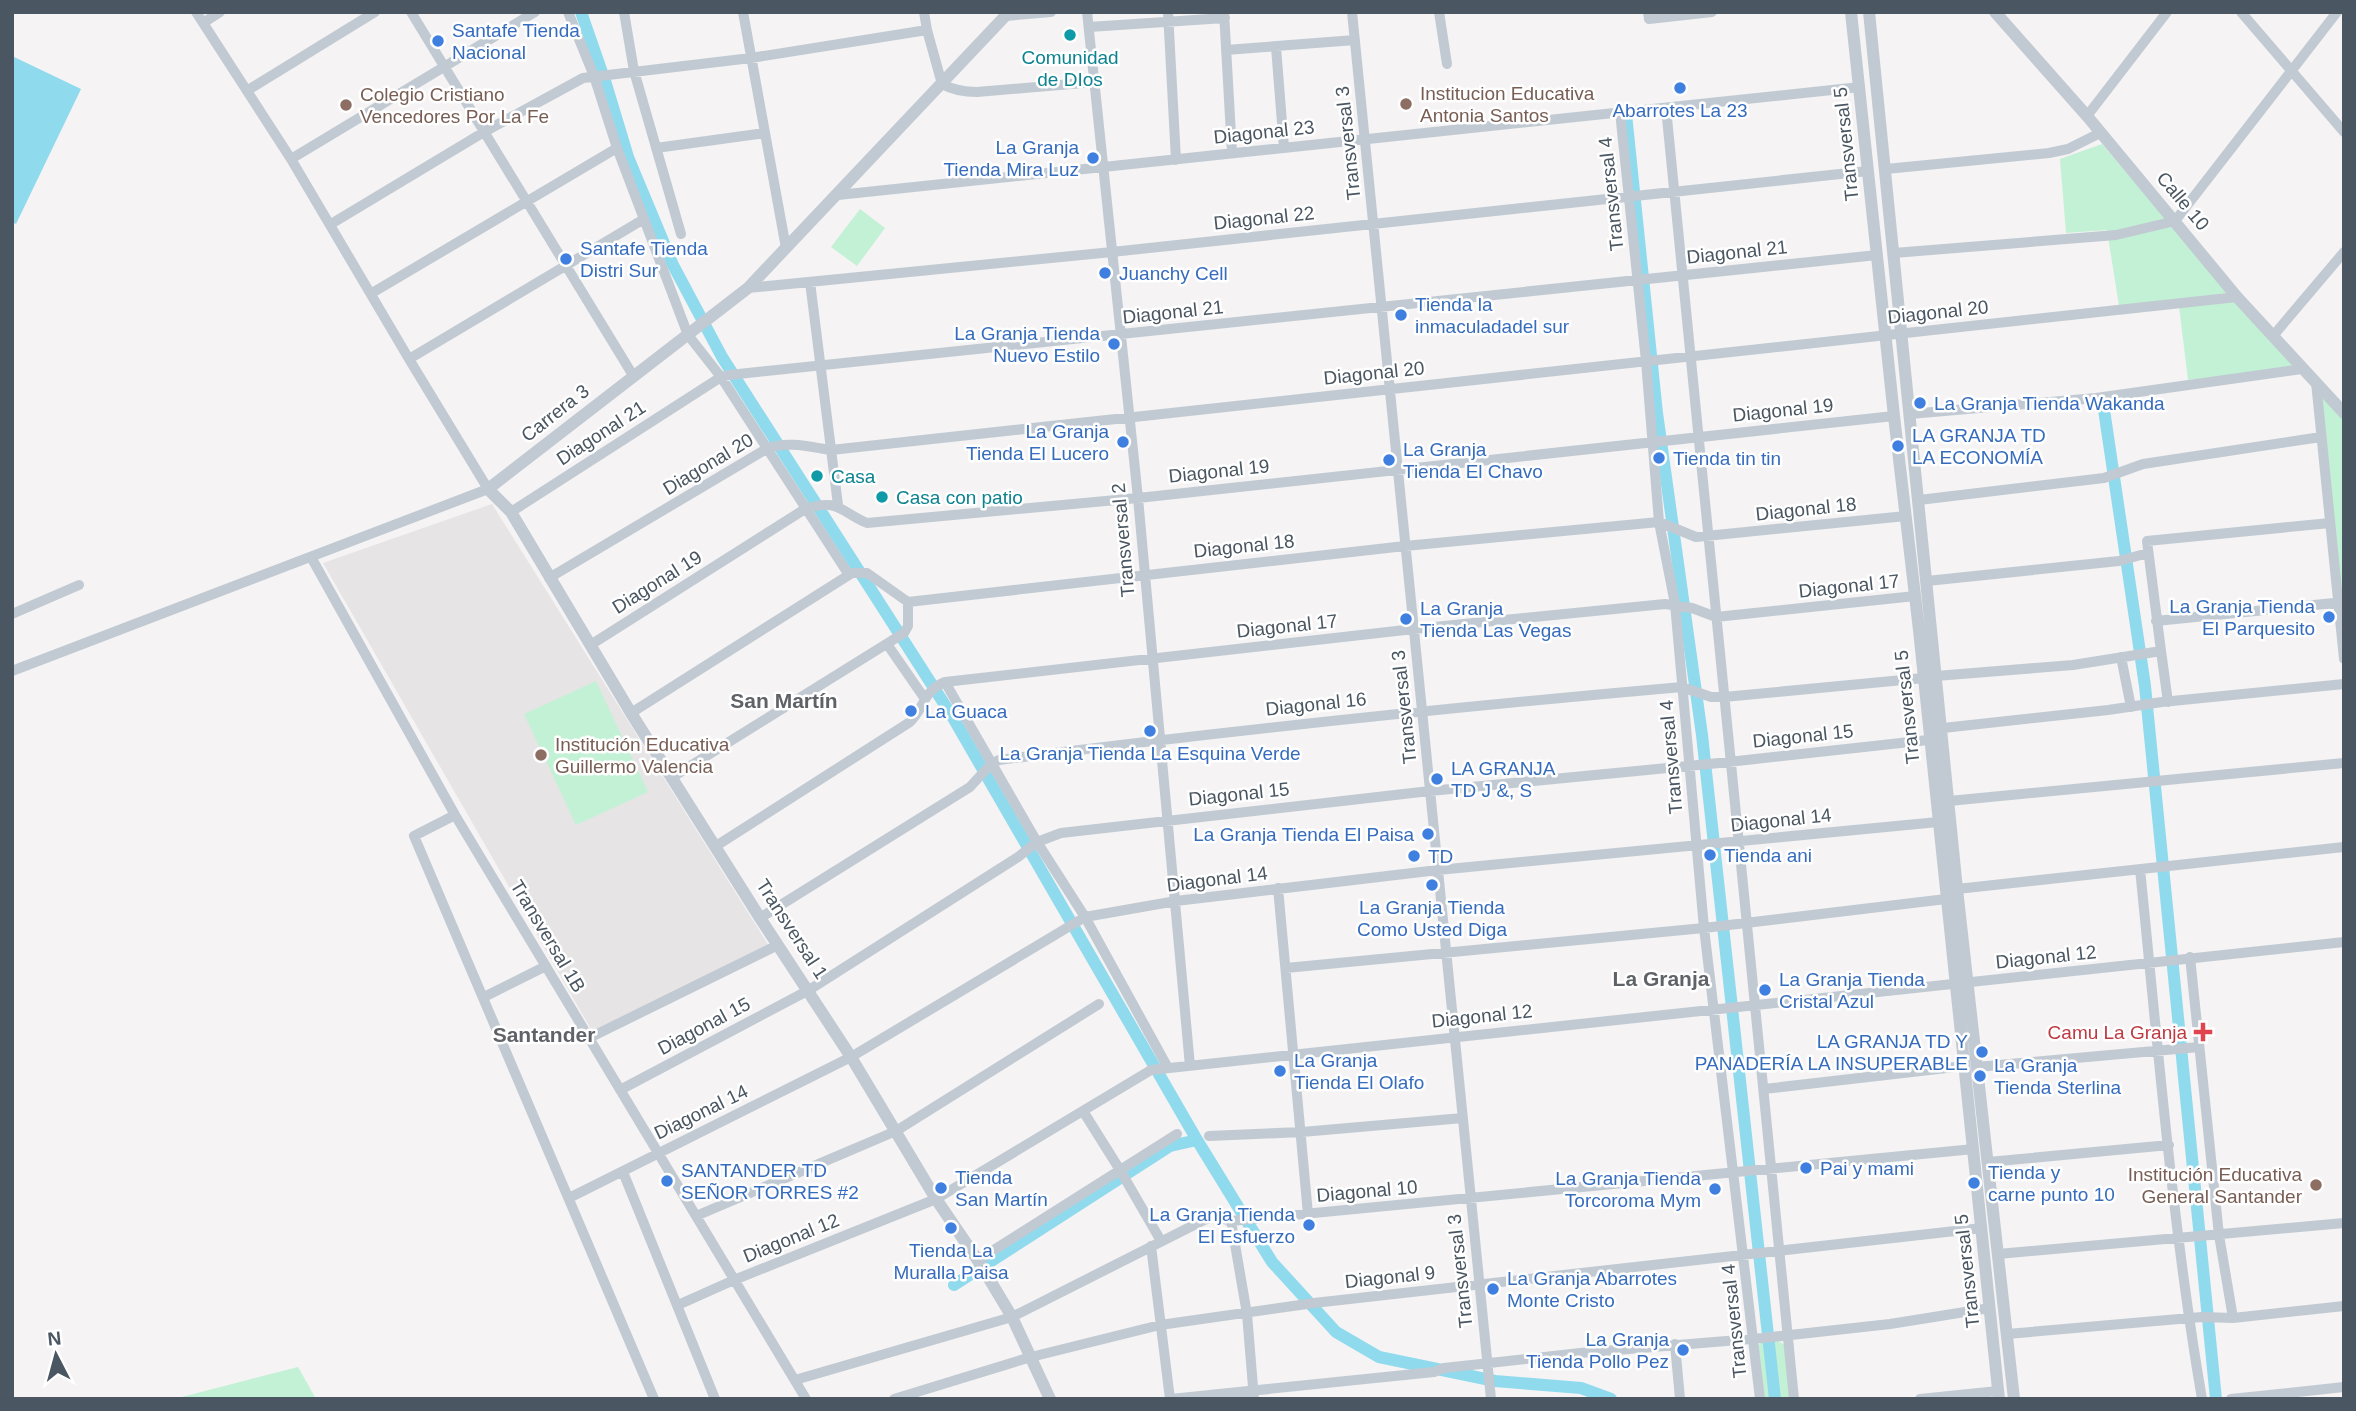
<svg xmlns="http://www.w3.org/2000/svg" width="2356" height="1411" font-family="Arial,sans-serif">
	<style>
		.education { fill: #e6e4e5 }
		.green { fill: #c3f1d5 }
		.water { fill: #90daee }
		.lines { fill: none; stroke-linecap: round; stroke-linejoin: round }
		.canal { stroke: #90daee; stroke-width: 12 }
		.minor { stroke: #c1cad2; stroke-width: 10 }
		.tertiary { stroke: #c1cad2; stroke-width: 12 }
		.culture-dot { fill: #0f9aa8; stroke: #fff; stroke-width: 2.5 }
		.shop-dot { fill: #3f7fe0; stroke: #fff; stroke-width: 2.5 }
		.education-dot { fill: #8d6e63; stroke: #fff; stroke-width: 2.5 }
		.health-dot { fill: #e0444e; stroke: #fff; stroke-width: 2.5 }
		.labels { text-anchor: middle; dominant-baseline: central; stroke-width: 5; stroke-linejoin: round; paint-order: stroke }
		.shop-label { font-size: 19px; fill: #366cbe; stroke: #fff; text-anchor: start }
		.culture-label { font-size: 19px; fill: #0d838f; stroke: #fff; text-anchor: start }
		.education-label { font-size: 19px; fill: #785e54; stroke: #fff; text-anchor: start }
		.street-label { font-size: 19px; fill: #4a5661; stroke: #fff }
		.health-label { font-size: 19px; fill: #be3a42; stroke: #fff; text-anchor: end }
		.neighbourhood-label { font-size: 21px; font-weight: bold; fill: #5f6368; stroke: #fff }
	</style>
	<rect width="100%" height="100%" fill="#f5f3f3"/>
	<!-- education -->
	<path class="education" d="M492,504L769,946L592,1031L323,563Z"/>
	<!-- green -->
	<path class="green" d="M2102,144L2228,293L2119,306L2107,230L2066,233L2060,159Z
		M860,209L885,228L857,266L831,247Z
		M2236,299L2297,367L2188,380L2179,306Z
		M2316,381L2344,413V602L2338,603Z
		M596,681L648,792L576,825L524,714Z
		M1776,1340L1785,1345L1790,1399H1762L1756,1347L1763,1341Z
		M298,1367L316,1399H174Z"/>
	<!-- water -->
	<path class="water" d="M12,56L81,89L16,224L12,222Z"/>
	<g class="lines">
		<!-- canal -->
		<path class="canal" d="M581,12L606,84L628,157L673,265L722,357L952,716L1197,1140L1272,1262L1336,1332L1379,1357L1495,1381L1581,1388L1611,1399
			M1626,114L1657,413L1702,735L1775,1399
			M2103,403L2145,686L2216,1399
			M954,1285L1170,1146L1197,1140"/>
		<!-- minor -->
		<path class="minor" d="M411,12L634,377
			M568,12L594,76L617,148L688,335L721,377L849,575
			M624,12L634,71L681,234
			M743,12L786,248
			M924,12L927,30L942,84C953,90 964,92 977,92L1095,82
			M1087,12L1138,498L1190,1066
			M1168,12L1176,160
			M1224,12L1232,152
			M1352,12L1491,1399
			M1439,12L1447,64
			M1648,12L1649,19L1712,12
			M2241,12L2344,132
			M1005,16L1051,12
			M203,23L220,12
			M1089,27L1225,18
			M1276,47L1284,148
			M1226,50L1355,40
			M248,90L375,12
			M1666,108L1794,1399
			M1620,112L1646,361L1659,522L1675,604L1704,928L1760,1399
			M2087,116L2167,12
			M656,148L765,133
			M291,159L535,12
			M1886,169L2049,153L2068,149L2100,133
			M838,195L1860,87
			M331,224L484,132L583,78L751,58L927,30
			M1894,253L2116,235L2175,221L2337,12
			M810,282L838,505
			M748,288L1112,252L1868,171
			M372,293L617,148
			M2273,336L2344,252
			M409,359L644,219
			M2316,382L2344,659
			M1910,414L2096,398L2302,369
			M1919,500L2104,478L2143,464L2321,437
			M511,512L721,377L729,375L1877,255
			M311,557L455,815L806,1399
			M549,578L768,448C789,441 810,447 831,450L2237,297
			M1927,581L2119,561L2148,553
			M12,614L79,585
			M2156,621L2344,602
			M592,644L805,509C839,498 839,511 867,523L1138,498L1894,416
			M887,644L925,699
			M2161,651L2168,702
			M2121,657L2131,707
			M12,671L488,489L409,359L291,159L196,12
			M1936,676L2073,665L2161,651L2147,541L2330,523
			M945,682L1037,842L1085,917L1168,1068
			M631,713L852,573H867L908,602L1405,546L1659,522L1696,537L1906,516
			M1934,729L2108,710L2162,702L2344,684
			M671,778L904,633L908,626V602
			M1949,801L2344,763
			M455,815L414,836L654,1399
			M716,846L910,722C925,707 923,691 945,682L1414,629L1665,604L1692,608L1716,617L1915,596
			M2140,869C2158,1046 2172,1224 2202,1399
			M1278,888L1308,1214
			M1957,889L2344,847
			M760,918L970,787L991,764L999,760C1226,731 1454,707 1682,687L1711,697H1724L1924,678
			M2190,957L2219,1235L2233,1318
			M1286,968L1704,928L1946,899
			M484,997L546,966
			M589,1038L778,945
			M1977,1067L2199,1047
			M1764,1089L1964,1066
			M620,1090L809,990L1018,857L1037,842L1061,833L1430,791L1719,763L1937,739
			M1083,1111L1120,1170L1161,1241
			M1209,1136L1302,1132L1463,1118
			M1988,1162L2169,1145
			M623,1172L715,1399
			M569,1198L851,1057L1085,917L1176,901L1438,870L1938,822
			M696,1216L896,1131L1099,1004
			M1231,1221L1247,1314L1254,1399
			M1151,1246L1170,1399
			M1998,1254L2344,1223
			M978,1260L1177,1134
			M678,1305L734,1280L936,1199L1151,1070L2344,942
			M2007,1334L2202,1317L2233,1318L2344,1306
			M1675,1344L1680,1399
			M795,1380L1012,1317L1204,1220L1216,1217L1231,1221L1974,1149
			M894,1399L1031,1357L1160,1325L1314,1303L1982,1228
			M1171,1399L1434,1372L1444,1368L1580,1353L1763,1338L1890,1324L1990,1308
			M1920,1399L1998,1391
			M2231,1399L2344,1387"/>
		<!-- tertiary -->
		<path class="tertiary" d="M1009,12L748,288L488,489L511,512L631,713L760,918L851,1057L936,1199L979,1262L1012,1317L1050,1399
			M1851,12L1894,416L1919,630L1999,1399
			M1869,12L1957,889L2014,1399
			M1995,12L2087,116L2237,297L2344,413"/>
	</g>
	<!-- markers -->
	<g class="culture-dot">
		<circle cx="1070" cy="35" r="7"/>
		<circle cx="817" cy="476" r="7"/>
		<circle cx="882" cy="497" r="7"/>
	</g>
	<g class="shop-dot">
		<circle cx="438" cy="41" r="7"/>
		<circle cx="1680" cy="88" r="7"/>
		<circle cx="1093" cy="158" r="7"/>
		<circle cx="566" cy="259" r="7"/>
		<circle cx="1105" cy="273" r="7"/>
		<circle cx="1401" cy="315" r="7"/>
		<circle cx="1114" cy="344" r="7"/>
		<circle cx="1920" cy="403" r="7"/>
		<circle cx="1123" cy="442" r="7"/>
		<circle cx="1898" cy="446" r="7"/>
		<circle cx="1659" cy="458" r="7"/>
		<circle cx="1389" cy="460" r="7"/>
		<circle cx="2329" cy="617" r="7"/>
		<circle cx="1406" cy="619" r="7"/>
		<circle cx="911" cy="711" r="7"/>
		<circle cx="1150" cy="731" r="7"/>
		<circle cx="1437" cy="779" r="7"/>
		<circle cx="1428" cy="834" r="7"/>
		<circle cx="1710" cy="855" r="7"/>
		<circle cx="1414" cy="856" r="7"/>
		<circle cx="1432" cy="885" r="7"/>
		<circle cx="1765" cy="990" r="7"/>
		<circle cx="1982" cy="1052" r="7"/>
		<circle cx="1280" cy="1071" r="7"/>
		<circle cx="1980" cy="1076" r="7"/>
		<circle cx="1806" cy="1168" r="7"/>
		<circle cx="667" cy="1181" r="7"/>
		<circle cx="1974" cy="1183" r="7"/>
		<circle cx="941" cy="1188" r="7"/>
		<circle cx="1715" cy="1189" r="7"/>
		<circle cx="1309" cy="1225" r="7"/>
		<circle cx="951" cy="1228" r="7"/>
		<circle cx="1493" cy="1289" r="7"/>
		<circle cx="1683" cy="1350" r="7"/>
	</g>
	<g class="education-dot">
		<circle cx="1406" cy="104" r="7"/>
		<circle cx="346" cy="105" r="7"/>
		<circle cx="541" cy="755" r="7"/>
		<circle cx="2316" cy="1185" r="7"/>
	</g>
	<path class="health-dot" d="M2199.5 1021.5h7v7h7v7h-7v7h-7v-7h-7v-7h7z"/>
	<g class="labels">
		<!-- shop labels -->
		<g class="shop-label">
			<text x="452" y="30">Santafe Tienda<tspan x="452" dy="22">Nacional</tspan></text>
			<text x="1680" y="110" text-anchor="middle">Abarrotes La 23</text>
			<text x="1079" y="147" text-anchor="end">La Granja<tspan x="1079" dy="22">Tienda Mira Luz</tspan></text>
			<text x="580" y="248">Santafe Tienda<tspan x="580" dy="22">Distri Sur</tspan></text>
			<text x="1119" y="273">Juanchy Cell</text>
			<text x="1415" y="304">Tienda la<tspan x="1415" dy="22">inmaculadadel sur</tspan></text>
			<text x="1100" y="333" text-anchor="end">La Granja Tienda<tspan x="1100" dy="22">Nuevo Estilo</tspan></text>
			<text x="1934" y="403">La Granja Tienda Wakanda</text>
			<text x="1109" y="431" text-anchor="end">La Granja<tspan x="1109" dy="22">Tienda El Lucero</tspan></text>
			<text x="1912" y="435">LA GRANJA TD<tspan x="1912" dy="22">LA ECONOMÍA</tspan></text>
			<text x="1403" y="449">La Granja<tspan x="1403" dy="22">Tienda El Chavo</tspan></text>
			<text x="1673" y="458">Tienda tin tin</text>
			<text x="2315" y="606" text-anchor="end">La Granja Tienda<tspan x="2315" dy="22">El Parquesito</tspan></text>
			<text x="1420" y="608">La Granja<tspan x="1420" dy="22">Tienda Las Vegas</tspan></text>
			<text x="925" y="711">La Guaca</text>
			<text x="1150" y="753" text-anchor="middle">La Granja Tienda La Esquina Verde</text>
			<text x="1451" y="768">LA GRANJA<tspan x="1451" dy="22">TD J &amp;, S</tspan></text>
			<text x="1414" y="834" text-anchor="end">La Granja Tienda El Paisa</text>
			<text x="1724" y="855">Tienda ani</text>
			<text x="1428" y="856">TD</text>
			<text x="1432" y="907" text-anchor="middle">La Granja Tienda<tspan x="1432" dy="22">Como Usted Diga</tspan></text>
			<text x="1779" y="979">La Granja Tienda<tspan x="1779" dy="22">Cristal Azul</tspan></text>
			<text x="1968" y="1041" text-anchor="end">LA GRANJA TD Y<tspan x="1968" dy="22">PANADERÍA LA INSUPERABLE</tspan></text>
			<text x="1294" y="1060">La Granja<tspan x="1294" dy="22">Tienda El Olafo</tspan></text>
			<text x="1994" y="1065">La Granja<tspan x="1994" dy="22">Tienda Sterlina</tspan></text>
			<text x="1820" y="1168">Pai y mami</text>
			<text x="681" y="1170">SANTANDER TD<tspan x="681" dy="22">SEÑOR TORRES #2</tspan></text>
			<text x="1988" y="1172">Tienda y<tspan x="1988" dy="22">carne punto 10</tspan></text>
			<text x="955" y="1177">Tienda<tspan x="955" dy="22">San Martín</tspan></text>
			<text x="1701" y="1178" text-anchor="end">La Granja Tienda<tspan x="1701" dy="22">Torcoroma Mym</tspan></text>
			<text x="1295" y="1214" text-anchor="end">La Granja Tienda<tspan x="1295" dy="22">El Esfuerzo</tspan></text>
			<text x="951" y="1250" text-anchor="middle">Tienda La<tspan x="951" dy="22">Muralla Paisa</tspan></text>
			<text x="1507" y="1278">La Granja Abarrotes<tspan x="1507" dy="22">Monte Cristo</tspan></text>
			<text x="1669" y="1339" text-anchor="end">La Granja<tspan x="1669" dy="22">Tienda Pollo Pez</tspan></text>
		</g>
		<!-- culture labels -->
		<g class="culture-label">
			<text x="1070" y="57" text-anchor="middle">Comunidad<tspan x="1070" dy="22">de DIos</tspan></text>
			<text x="831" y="476">Casa</text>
			<text x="896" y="497">Casa con patio</text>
		</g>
		<!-- education labels -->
		<g class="education-label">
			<text x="1420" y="93">Institucion Educativa<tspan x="1420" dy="22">Antonia Santos</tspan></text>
			<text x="360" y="94">Colegio Cristiano<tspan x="360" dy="22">Vencedores Por La Fe</tspan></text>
			<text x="555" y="744">Institución Educativa<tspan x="555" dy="22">Guillermo Valencia</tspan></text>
			<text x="2302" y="1174" text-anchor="end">Institución Educativa<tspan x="2302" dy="22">General Santander</tspan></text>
		</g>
		<!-- street labels -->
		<g class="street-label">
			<text transform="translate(1264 132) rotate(-6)">Diagonal 23</text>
			<text transform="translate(1348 143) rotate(-96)">Transversal 3</text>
			<text transform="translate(1846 144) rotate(-96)">Transversal 5</text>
			<text transform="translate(1611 194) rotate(-96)">Transversal 4</text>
			<text transform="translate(2183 201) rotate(50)">Calle 10</text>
			<text transform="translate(1264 218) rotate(-6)">Diagonal 22</text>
			<text transform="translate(1737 252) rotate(-6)">Diagonal 21</text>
			<text transform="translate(1173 312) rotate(-6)">Diagonal 21</text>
			<text transform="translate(1938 312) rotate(-6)">Diagonal 20</text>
			<text transform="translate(1374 373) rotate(-6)">Diagonal 20</text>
			<text transform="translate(1783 410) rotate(-6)">Diagonal 19</text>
			<text transform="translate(555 413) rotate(-38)">Carrera 3</text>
			<text transform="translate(601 433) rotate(-33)">Diagonal 21</text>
			<text transform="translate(708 464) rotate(-31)">Diagonal 20</text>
			<text transform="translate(1219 471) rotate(-6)">Diagonal 19</text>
			<text transform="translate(1806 509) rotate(-6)">Diagonal 18</text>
			<text transform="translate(1123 540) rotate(-95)">Transversal 2</text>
			<text transform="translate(1244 546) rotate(-6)">Diagonal 18</text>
			<text transform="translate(657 582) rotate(-32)">Diagonal 19</text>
			<text transform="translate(1849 586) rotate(-6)">Diagonal 17</text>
			<text transform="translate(1287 626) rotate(-6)">Diagonal 17</text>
			<text transform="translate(1316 704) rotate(-6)">Diagonal 16</text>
			<text transform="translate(1404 707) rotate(-96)">Transversal 3</text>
			<text transform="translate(1907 707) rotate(-96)">Transversal 5</text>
			<text transform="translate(1803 736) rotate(-6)">Diagonal 15</text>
			<text transform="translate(1671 757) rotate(-95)">Transversal 4</text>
			<text transform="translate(1239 794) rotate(-6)">Diagonal 15</text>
			<text transform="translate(1781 820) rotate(-6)">Diagonal 14</text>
			<text transform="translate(1217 879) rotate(-7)">Diagonal 14</text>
			<text transform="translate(792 929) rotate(57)">Transversal 1</text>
			<text transform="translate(548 936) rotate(59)">Transversal 1B</text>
			<text transform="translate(2046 957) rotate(-6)">Diagonal 12</text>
			<text transform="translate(1482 1016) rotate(-6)">Diagonal 12</text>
			<text transform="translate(704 1026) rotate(-28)">Diagonal 15</text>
			<text transform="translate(701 1112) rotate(-26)">Diagonal 14</text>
			<text transform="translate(1367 1191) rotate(-5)">Diagonal 10</text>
			<text transform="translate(791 1238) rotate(-22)">Diagonal 12</text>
			<text transform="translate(1460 1271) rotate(-96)">Transversal 3</text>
			<text transform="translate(1967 1271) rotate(-96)">Transversal 5</text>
			<text transform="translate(1390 1277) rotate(-6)">Diagonal 9</text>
			<text transform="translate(1734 1321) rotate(-96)">Transversal 4</text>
		</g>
		<!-- health labels -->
		<g class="health-label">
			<text x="2187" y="1032">Camu La Granja</text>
		</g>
		<!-- neighbourhood labels -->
		<g class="neighbourhood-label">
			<text x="784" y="700">San Martín</text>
			<text x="1661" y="978">La Granja</text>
			<text x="544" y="1034">Santander</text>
		</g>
	</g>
	<!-- border -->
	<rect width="2356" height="1411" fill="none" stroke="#4a5661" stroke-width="28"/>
	<!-- north arrow -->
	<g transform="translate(56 1355) rotate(354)" stroke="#ffffff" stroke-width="5" paint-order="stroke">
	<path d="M0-5L12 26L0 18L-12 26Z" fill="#4a5661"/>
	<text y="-10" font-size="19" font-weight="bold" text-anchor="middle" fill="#4a5661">N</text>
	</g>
</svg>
